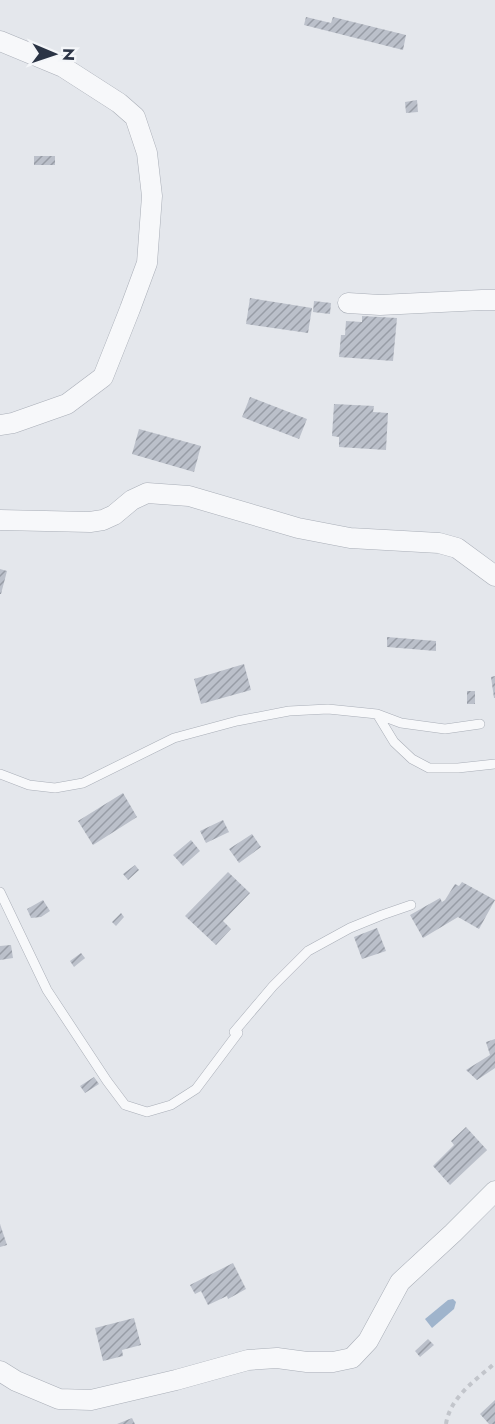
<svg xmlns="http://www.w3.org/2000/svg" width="495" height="1424" font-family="Jost,sans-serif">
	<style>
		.water { fill: #9fb4cc }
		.building { fill: url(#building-hatch) }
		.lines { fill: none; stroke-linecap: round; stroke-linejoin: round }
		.lane-casing { stroke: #a9aeb7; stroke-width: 10 }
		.street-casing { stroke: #a9aeb7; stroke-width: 21 }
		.path { stroke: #c2c5cb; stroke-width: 4; stroke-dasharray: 4.5 4.5; stroke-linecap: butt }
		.lane { stroke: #f7f8fa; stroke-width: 9 }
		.street { stroke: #f7f8fa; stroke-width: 20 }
	</style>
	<defs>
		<pattern id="building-hatch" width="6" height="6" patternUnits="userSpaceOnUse" patternTransform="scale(1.5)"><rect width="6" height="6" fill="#bbc0ca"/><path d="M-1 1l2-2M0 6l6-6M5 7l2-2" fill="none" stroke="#989da6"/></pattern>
	</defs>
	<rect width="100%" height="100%" fill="#e4e7ec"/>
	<!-- water -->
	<path class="water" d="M453,1299L456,1302L454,1309L432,1328L425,1319L448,1300Z"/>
	<!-- building -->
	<path class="building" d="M306,17L331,23L333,17L406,35L403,50L304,25Z
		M417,100L418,112L406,113L405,102Z
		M34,156H55V165H34Z
		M250,298L312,308L308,333L246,324Z
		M314,301L331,303L330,314L313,312Z
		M362,316L397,318L393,361L339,357L341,335H345L346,321L362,322Z
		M250,397L307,419L299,439L242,417Z
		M334,404L374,406L373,412L388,413L386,450L339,447V437L332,436Z
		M139,429L201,446L194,472L132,454Z
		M0,569L7,571L1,594H0Z
		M387,637L436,641V651L387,647Z
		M244,664L251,690L201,704L194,679Z
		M495,676V698H494L491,677Z
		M467,691H475V704H467Z
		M123,793L137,817L93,845L78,821Z
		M223,820L229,832L206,843L200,831Z
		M252,834L261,847L239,863L229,849Z
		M191,840L200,851L183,866L173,855Z
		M135,865L139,870L128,880L123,874Z
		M228,872L250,893L223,921L231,929L216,945L185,916Z
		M462,882L495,900L479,929L458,917L423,938L410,915L440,898L442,902L445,900L455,884L459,886Z
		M43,900L50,911L41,917L31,918L27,909Z
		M121,913L124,917L116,926L112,922Z
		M377,928L386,951L362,959L354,937Z
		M11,945L13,958L0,960V946Z
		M81,953L85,958L74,967L70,961Z
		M495,1039V1068L477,1080L466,1070L490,1055L486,1042Z
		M94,1077L99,1084L85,1093L80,1086Z
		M466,1127L487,1150L450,1185L433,1166L454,1145L451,1141Z
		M0,1224L7,1245L0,1247Z
		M233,1263L246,1289L228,1299L227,1296L208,1305L201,1291L195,1294L190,1285Z
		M134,1318L141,1345L122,1350L123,1356L103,1361L95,1328Z
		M428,1339L434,1345L420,1357L415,1351Z
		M495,1400V1424H489L480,1414Z
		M132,1418L135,1424H117Z"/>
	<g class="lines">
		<defs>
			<path id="lane" d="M377,714L394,742L412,759L429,768H458L495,764
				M0,774L29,785L55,788L83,783L174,738L237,721L289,711L328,709L377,714L401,723L445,729L480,724
				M0,892L47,990L107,1081L125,1105L147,1112L171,1105L196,1089L238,1033L234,1032L273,986L308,951L350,928L382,915L411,905"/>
			<path id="street" d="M0,41L63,67L119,103L135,117L147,153L152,196L147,263L130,309L103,377L67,404L13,423L0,425
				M348,303L380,305L482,300H495
				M0,520L90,522L103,520L114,515L132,500L147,493L189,496L298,528L350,538L439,543L457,548L495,576
				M0,1371L16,1381L59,1399L91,1400L176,1380L248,1360L277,1358L307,1362H333L352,1358L368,1341L400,1282L453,1233L495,1191"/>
		</defs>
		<!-- lane casing -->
		<use href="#lane" class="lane-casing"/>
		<!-- street casing -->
		<use href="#street" class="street-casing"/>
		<!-- path -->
		<path class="path" d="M446,1424C450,1397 476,1380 495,1363"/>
		<!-- lane -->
		<use href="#lane" class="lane"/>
		<!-- street -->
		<use href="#street" class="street"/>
	</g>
	<!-- north arrow -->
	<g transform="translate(54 54) rotate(92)" stroke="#f4f6f9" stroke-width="4.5" paint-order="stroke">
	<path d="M0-4.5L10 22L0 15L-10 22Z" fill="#2b3445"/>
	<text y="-9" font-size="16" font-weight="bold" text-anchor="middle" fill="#2b3445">N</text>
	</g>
</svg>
